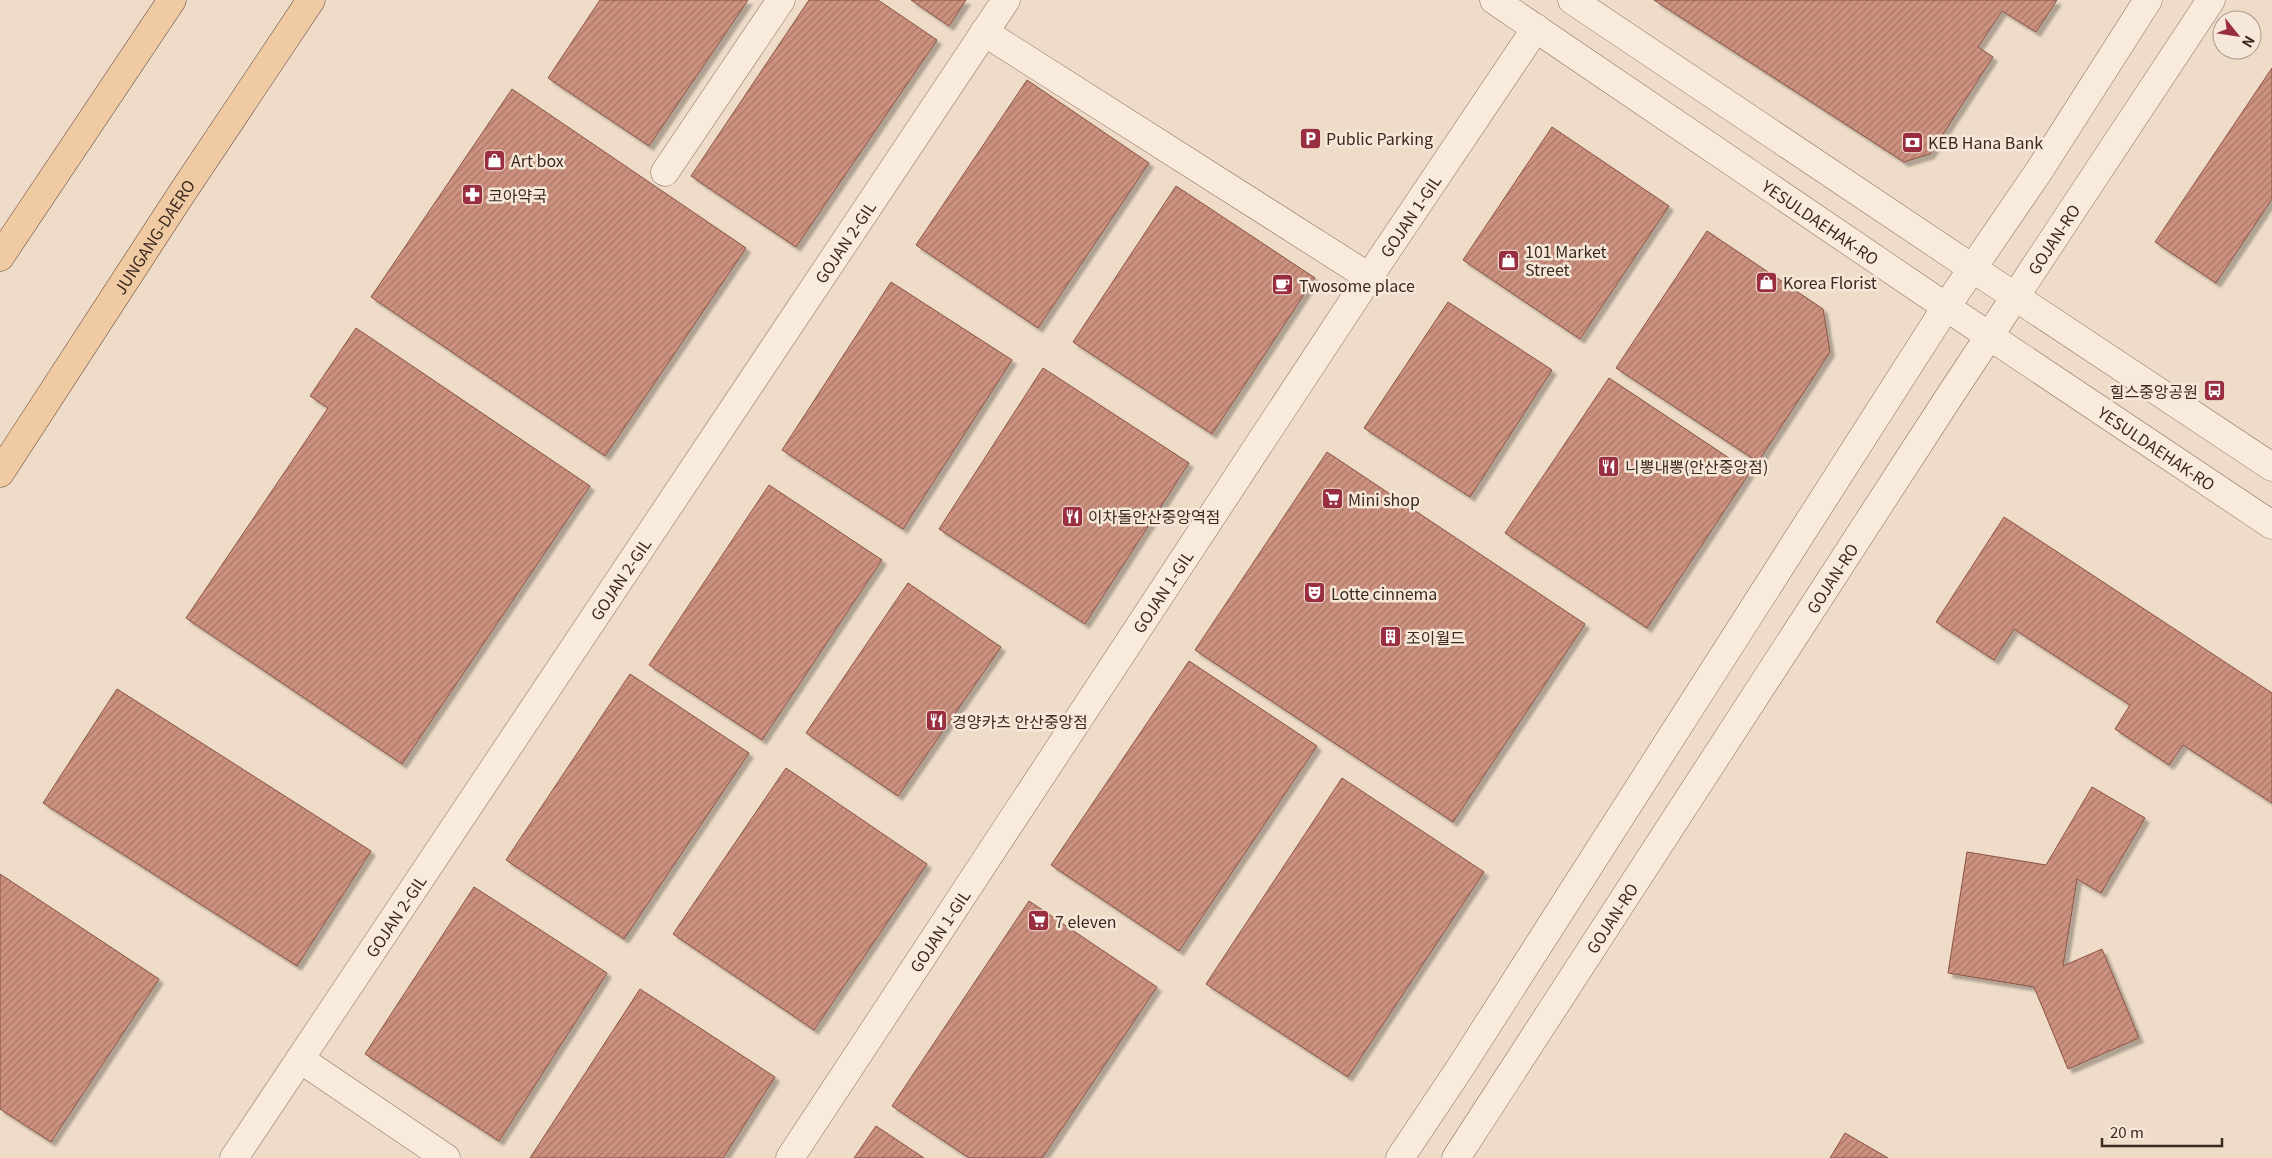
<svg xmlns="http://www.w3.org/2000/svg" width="2272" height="1158" font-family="Georgia,'Noto Sans KR',serif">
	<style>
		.building { fill: url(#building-hatch); stroke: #8a5343; filter: url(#shadow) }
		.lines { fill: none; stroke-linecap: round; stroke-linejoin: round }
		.minor-casing { stroke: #8b6d5d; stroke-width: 29 }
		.tertiary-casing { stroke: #8b6d5d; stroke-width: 29 }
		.primary-casing { stroke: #593d31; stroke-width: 29 }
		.minor { stroke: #f9ebdc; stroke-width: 28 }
		.tertiary { stroke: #f9ebdc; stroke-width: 28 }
		.primary { stroke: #f0caa2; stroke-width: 28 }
		.labels { text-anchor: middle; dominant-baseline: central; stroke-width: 5; stroke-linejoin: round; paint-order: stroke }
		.poi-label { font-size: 16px; fill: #3b2920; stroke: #f6e8d8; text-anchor: start }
		.street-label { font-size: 16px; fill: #3b2920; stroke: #f6e8d8 }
	</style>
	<defs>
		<pattern id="building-hatch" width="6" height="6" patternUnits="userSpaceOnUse" patternTransform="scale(1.25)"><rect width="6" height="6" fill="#cc917f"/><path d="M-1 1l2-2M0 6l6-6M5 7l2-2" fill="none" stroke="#a77668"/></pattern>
		<filter id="shadow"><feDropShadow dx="4.5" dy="4.5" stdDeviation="1" flood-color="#0004"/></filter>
	</defs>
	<rect width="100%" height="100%" fill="#eedcc8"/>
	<!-- building -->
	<path class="building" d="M600,0H748L649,146L548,78Z
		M809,0H878L937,40L796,247L691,176Z
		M911,0H966L949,26Z
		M1654,0H2057L2036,32L2002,11L1978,47L1993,57L1930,154L1904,162Z
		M2272,68V199L2216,283L2155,242Z
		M1027,80L1149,163L1038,328L916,245Z
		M512,89L746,248L605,456L371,297Z
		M1552,127L1669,206L1580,339L1463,260Z
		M1176,186L1315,278L1212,434L1073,342Z
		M1707,231L1823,309L1830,352L1758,462L1616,368Z
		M891,282L1012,360L903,529L782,450Z
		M1448,302L1552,370L1470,497L1364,428Z
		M356,328L590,486L402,764L186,618L328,408L310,396Z
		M1043,368L1189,463L1085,624L939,529Z
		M1609,378L1750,472L1647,628L1505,533Z
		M1327,452L1585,624L1453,822L1195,650Z
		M769,485L882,560L762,740L649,665Z
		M2004,517L2272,693V803L2183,745L2169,765L2115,729L2130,705L2014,629L1994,660L1936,622Z
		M908,583L1001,647L898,796L806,733Z
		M1189,661L1317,746L1179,951L1051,865Z
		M630,674L749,753L624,939L506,860Z
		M117,689L371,851L297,966L43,803Z
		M786,768L927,864L814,1030L673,934Z
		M1342,778L1484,872L1348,1077L1206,984Z
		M2092,787L2145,818L2101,893L2077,879L2063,966L2102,949L2139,1038L2068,1069L2034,987L1948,973L1967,852L2046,865Z
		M0,874L159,979L51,1142L0,1109Z
		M474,887L607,973L499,1141L365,1054Z
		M1029,901L1157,987L1042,1158H969L892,1106Z
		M640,989L775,1077L723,1158H530Z
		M876,1126L924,1158H854Z
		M1845,1133L1888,1158H1830Z"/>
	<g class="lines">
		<defs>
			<g id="minor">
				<path d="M984,32L1369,277"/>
				<path d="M665,172L781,0"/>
				<path d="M300,1059L446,1158"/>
				<path id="s1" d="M234,1158L1006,0"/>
				<path id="s2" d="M790,1158L1369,277L1536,28"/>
			</g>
			<g id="tertiary">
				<path id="s3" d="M1494,0L1946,307L2272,525"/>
				<path d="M1572,0L1972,268L2272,467"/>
				<path d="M1400,1158L1460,1068L1946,307L2039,171L2148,0"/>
				<path id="s4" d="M1456,1158L1949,397L2211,0"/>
			</g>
			<g id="primary">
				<path d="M0,257L172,0"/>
				<path id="s5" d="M0,473L182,193L311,0"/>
			</g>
		</defs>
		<!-- minor casing -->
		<use href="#minor" class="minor-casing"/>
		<!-- tertiary casing -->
		<use href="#tertiary" class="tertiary-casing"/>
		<!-- primary casing -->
		<use href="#primary" class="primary-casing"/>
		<!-- minor -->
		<use href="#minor" class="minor"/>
		<!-- tertiary -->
		<use href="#tertiary" class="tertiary"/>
		<!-- primary -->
		<use href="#primary" class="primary"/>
	</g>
	<!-- icons -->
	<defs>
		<symbol id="parking-square" viewBox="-11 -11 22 22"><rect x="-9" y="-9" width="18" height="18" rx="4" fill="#992e41" stroke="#f6e8d8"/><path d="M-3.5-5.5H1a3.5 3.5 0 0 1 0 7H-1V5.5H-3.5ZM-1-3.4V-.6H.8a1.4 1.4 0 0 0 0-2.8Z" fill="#fff"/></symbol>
		<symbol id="bank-square" viewBox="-11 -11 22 22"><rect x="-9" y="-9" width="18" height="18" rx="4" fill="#992e41" stroke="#f6e8d8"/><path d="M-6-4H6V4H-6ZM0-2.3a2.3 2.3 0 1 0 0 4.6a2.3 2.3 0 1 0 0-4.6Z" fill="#fff"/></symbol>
		<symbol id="shop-square" viewBox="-11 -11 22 22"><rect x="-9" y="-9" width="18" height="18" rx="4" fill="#992e41" stroke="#f6e8d8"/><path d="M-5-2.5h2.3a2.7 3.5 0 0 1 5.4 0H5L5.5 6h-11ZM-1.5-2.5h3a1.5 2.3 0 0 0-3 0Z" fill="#fff"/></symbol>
		<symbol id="pharmacy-square" viewBox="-11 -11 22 22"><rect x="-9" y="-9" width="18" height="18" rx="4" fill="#992e41" stroke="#f6e8d8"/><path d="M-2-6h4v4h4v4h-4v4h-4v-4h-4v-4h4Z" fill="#fff"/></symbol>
		<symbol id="cafe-square" viewBox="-11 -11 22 22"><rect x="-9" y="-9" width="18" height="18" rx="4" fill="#992e41" stroke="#f6e8d8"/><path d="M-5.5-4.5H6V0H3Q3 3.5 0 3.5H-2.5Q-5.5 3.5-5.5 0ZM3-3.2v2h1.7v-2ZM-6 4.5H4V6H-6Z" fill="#fff"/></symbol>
		<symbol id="bus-square" viewBox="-11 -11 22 22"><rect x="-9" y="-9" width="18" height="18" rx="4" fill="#992e41" stroke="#f6e8d8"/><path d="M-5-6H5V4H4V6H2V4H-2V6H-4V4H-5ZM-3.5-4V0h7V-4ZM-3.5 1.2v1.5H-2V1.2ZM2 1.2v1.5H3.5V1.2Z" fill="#fff"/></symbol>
		<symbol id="restaurant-square" viewBox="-11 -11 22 22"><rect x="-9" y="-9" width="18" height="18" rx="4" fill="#992e41" stroke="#f6e8d8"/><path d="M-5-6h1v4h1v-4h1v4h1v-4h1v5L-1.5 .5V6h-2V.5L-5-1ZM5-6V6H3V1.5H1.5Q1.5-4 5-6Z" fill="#fff"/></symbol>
		<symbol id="supermarket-square" viewBox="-11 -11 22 22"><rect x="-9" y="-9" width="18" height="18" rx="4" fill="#992e41" stroke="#f6e8d8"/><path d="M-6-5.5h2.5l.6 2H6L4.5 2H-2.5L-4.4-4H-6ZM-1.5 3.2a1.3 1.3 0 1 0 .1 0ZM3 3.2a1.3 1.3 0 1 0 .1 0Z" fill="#fff"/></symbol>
		<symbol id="theatre-square" viewBox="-11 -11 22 22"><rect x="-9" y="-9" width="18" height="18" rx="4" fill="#992e41" stroke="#f6e8d8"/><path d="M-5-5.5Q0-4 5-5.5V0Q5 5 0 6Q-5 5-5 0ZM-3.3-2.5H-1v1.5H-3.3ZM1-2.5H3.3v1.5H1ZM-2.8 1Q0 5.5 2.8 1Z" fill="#fff"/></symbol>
		<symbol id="building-square" viewBox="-11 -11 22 22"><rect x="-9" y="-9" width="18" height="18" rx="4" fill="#992e41" stroke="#f6e8d8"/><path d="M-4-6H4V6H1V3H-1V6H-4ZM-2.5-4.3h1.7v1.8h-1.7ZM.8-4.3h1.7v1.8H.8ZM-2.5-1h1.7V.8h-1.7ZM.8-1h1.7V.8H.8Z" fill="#fff"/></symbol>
	</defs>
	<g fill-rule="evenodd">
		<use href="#parking-square" x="1298" y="126" width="25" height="25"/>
		<use href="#bank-square" x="1900" y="130" width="25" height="25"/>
		<use href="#shop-square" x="482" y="148" width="25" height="25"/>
		<use href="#pharmacy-square" x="460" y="182" width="25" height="25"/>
		<use href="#shop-square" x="1496" y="248" width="25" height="25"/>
		<use href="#shop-square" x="1754" y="270" width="25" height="25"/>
		<use href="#cafe-square" x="1270" y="272" width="25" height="25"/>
		<use href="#bus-square" x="2202" y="378" width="25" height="25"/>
		<use href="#restaurant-square" x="1596" y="454" width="25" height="25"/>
		<use href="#supermarket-square" x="1320" y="486" width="25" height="25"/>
		<use href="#restaurant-square" x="1060" y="504" width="25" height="25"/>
		<use href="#theatre-square" x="1302" y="580" width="25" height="25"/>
		<use href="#building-square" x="1378" y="624" width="25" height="25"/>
		<use href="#restaurant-square" x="924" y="708" width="25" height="25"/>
		<use href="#supermarket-square" x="1026" y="908" width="25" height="25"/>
	</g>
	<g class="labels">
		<!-- poi labels -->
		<g class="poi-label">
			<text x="1326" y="138">Public Parking</text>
			<text x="1928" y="142">KEB Hana Bank</text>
			<text x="511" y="160">Art box</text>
			<text x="488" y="195">코아약국</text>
			<text x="1525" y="251">101 Market<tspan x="1525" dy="18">Street</tspan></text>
			<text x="1783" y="282">Korea Florist</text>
			<text x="1299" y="285">Twosome place</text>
			<text x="2198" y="391" text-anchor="end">힐스중앙공원</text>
			<text x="1625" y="466">니뽕내뽕(안산중앙점)</text>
			<text x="1348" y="499">Mini shop</text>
			<text x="1088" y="516">이차돌안산중앙역점</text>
			<text x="1331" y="593">Lotte cinnema</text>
			<text x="1406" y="637">조이월드</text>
			<text x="952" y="721">경양카츠 안산중앙점</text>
			<text x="1055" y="921">7 eleven</text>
		</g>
		<!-- street labels -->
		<g class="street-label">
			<text stroke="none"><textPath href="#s2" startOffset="1128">GOJAN 1-GIL</textPath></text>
			<text stroke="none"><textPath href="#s3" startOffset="395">YESULDAEHAK-RO</textPath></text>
			<text stroke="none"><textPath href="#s5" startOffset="282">JUNGANG-DAERO</textPath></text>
			<text stroke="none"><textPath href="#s4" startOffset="1096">GOJAN-RO</textPath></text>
			<text stroke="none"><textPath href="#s1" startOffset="1101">GOJAN 2-GIL</textPath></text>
			<text stroke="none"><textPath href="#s3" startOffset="800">YESULDAEHAK-RO</textPath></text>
			<text stroke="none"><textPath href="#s4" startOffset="691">GOJAN-RO</textPath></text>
			<text stroke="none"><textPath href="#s1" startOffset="696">GOJAN 2-GIL</textPath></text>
			<text stroke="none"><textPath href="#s2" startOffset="678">GOJAN 1-GIL</textPath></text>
			<text stroke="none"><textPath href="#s1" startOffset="291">GOJAN 2-GIL</textPath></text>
			<text stroke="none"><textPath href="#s4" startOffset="286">GOJAN-RO</textPath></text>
			<text stroke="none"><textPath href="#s2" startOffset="272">GOJAN 1-GIL</textPath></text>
		</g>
	</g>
	<!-- north arrow -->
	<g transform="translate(2237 35) rotate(120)"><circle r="24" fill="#f6e8d8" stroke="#ab9c8e"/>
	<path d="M0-4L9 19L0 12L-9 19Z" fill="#992e41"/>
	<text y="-8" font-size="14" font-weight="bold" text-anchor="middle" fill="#3b2920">N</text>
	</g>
	<!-- scale -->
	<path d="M2102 1138v8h120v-8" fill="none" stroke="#3b2920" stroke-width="2.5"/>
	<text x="2110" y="1138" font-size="15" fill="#3b2920" stroke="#f6e8d8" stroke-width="4" paint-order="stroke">20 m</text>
</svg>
